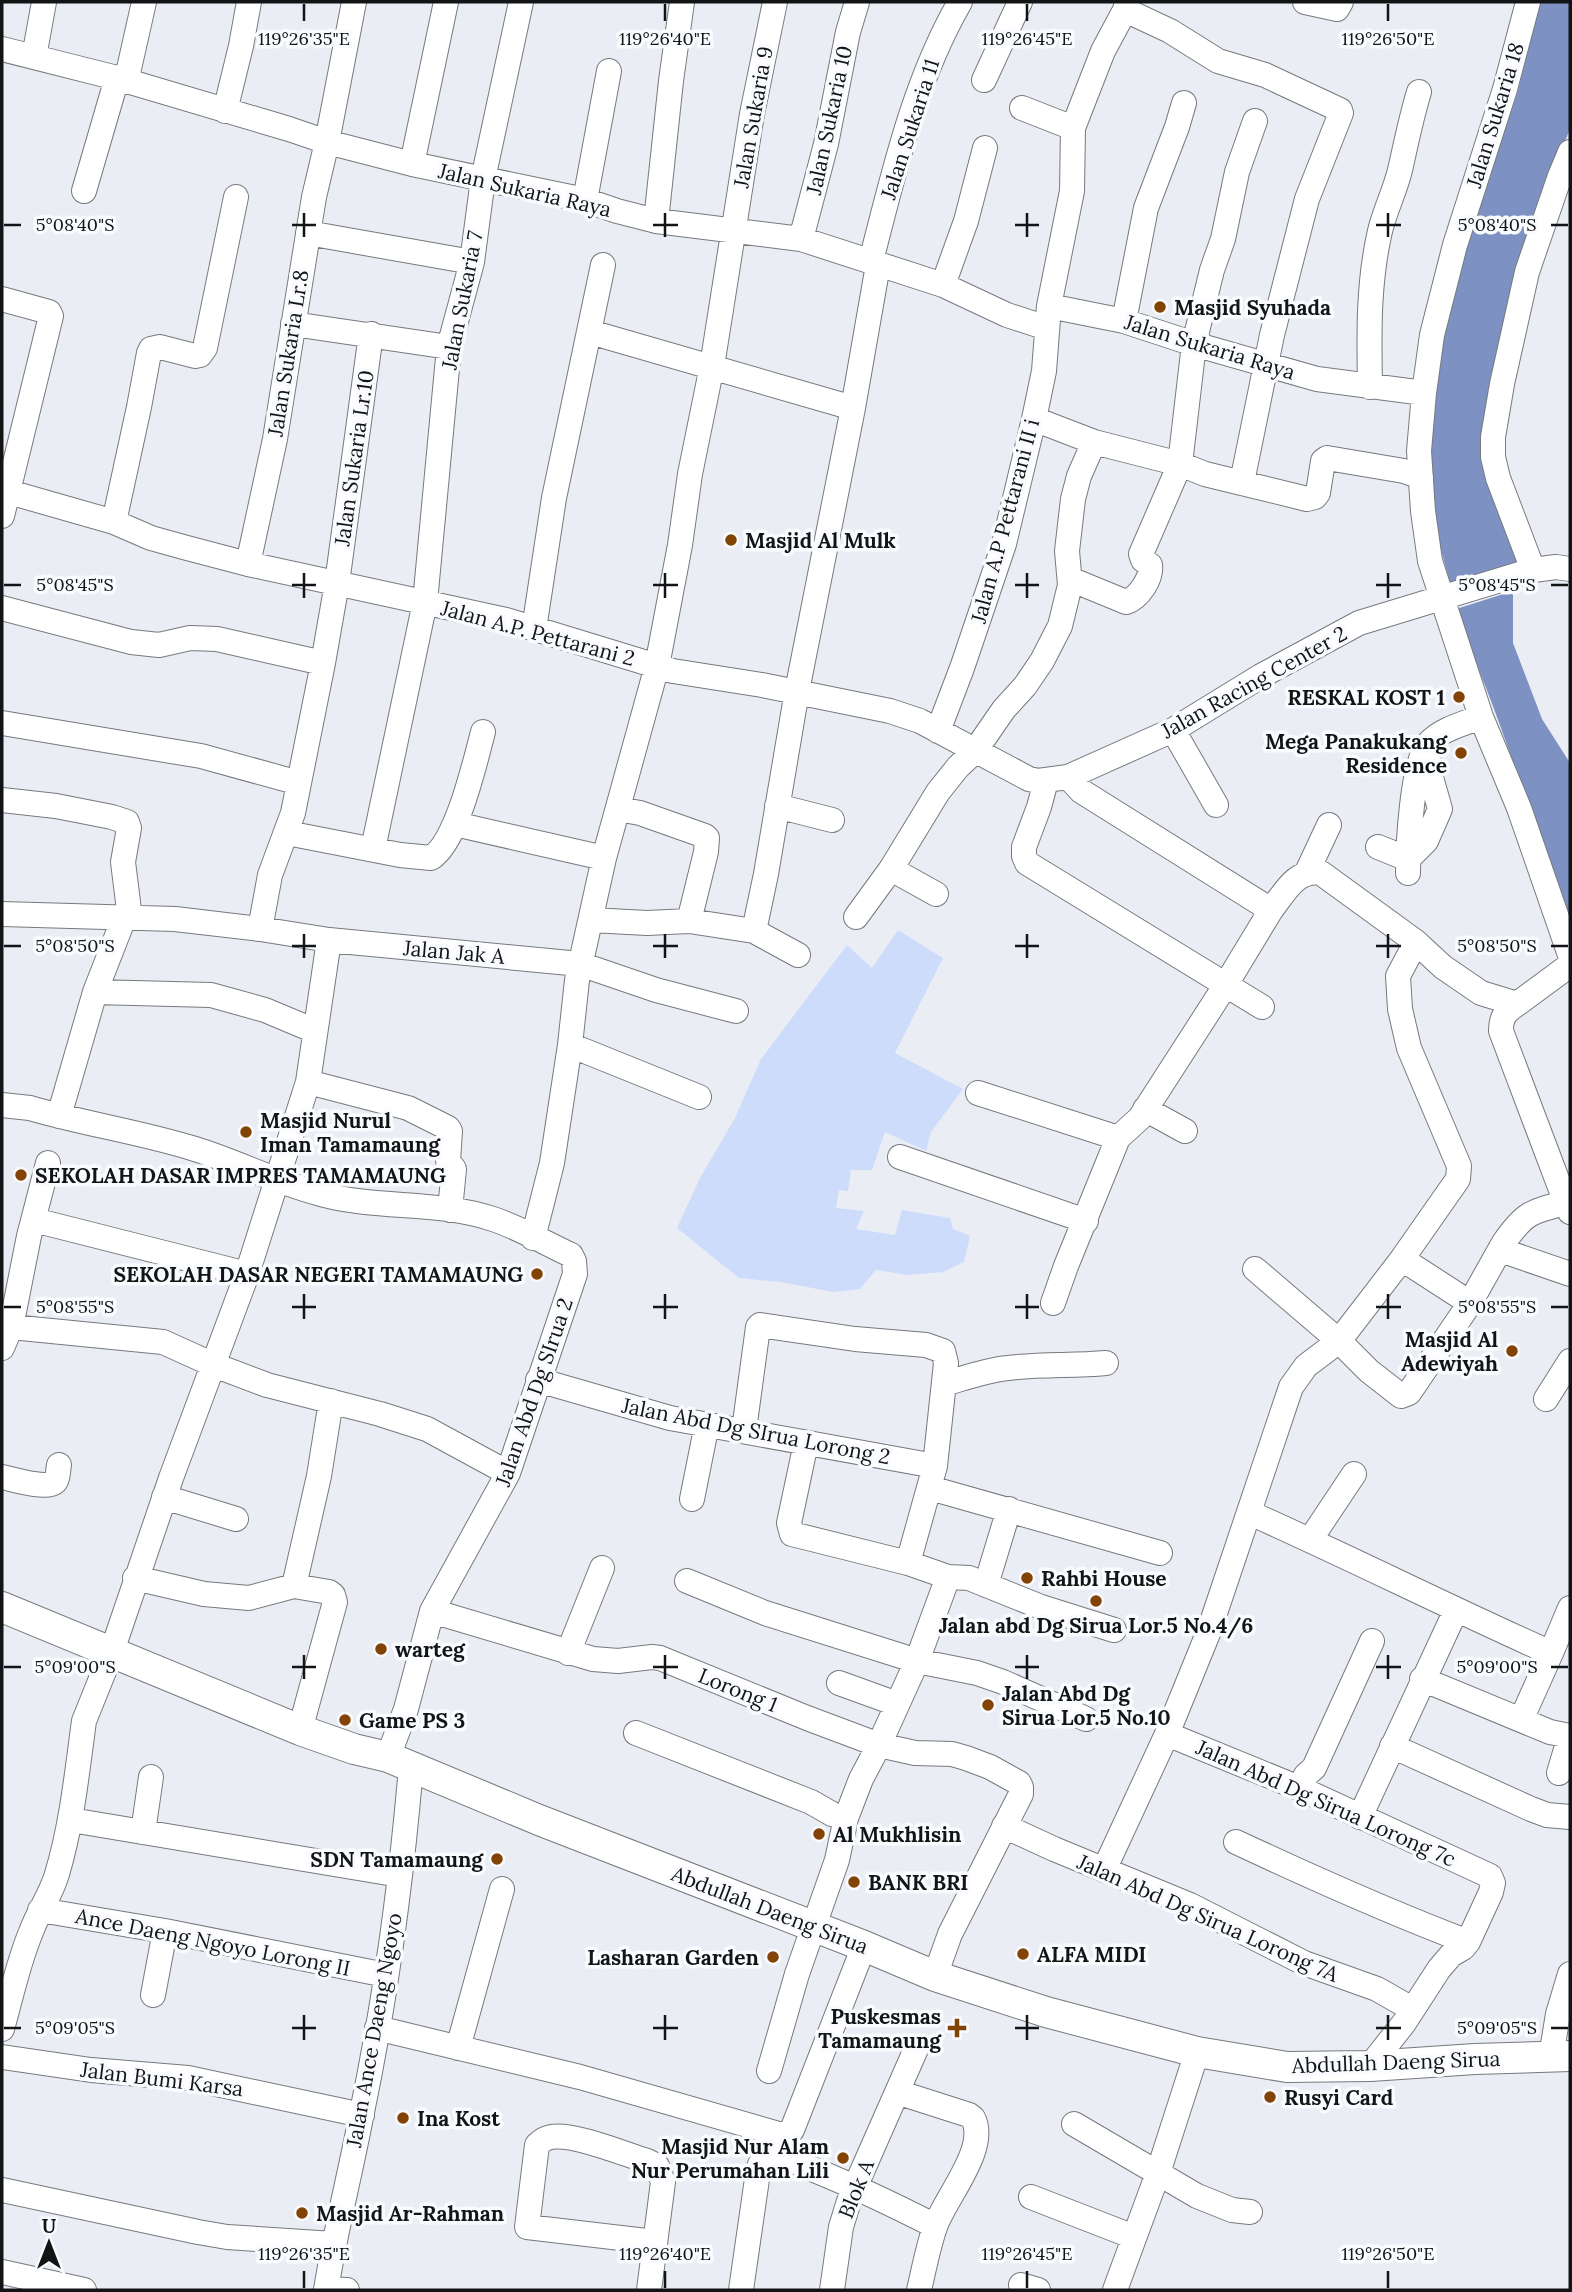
<svg xmlns="http://www.w3.org/2000/svg" width="1572" height="2292" font-family="Lora,serif">
	<style>
		.green { fill: #cedcfc }
		.water { fill: #7d92c3 }
		.lines { fill: none; stroke-linecap: round; stroke-linejoin: round }
		.minor-casing { stroke: #76797e; stroke-width: 26 }
		.major-casing { stroke: #76797e; stroke-width: 32 }
		.minor { stroke: #fff; stroke-width: 24 }
		.major { stroke: #fff; stroke-width: 30 }
		.ticks { fill: none; stroke: #131416; stroke-width: 2.5 }
		.poi-dot { fill: #824304; stroke: #f9fbff; stroke-width: 2.5 }
		.labels { text-anchor: middle; dominant-baseline: central; stroke-width: 7; stroke-linejoin: round; paint-order: stroke }
		.street-label { font-size: 21px; fill: #131416; stroke: #f9fbff }
		.poi-label { font-size: 21px; font-weight: bold; fill: #131416; stroke: #f9fbff; text-anchor: start }
		.ticks-label { font-size: 18px; text-anchor: middle; fill: #131416; stroke: #f9fbff; stroke-width: 7; stroke-linejoin: round; paint-order: stroke }
	</style>
	<rect width="100%" height="100%" fill="#eaedf4"/>
	<!-- green -->
	<path class="green" d="M898,930L943,958L895,1053L963,1089L931,1132L926,1151L885,1132L872,1170H851L848,1191L839,1190L836,1208L864,1211L856,1229L895,1235L902,1210L950,1218L953,1229L970,1236L964,1262L943,1272L908,1275L876,1270L860,1289L833,1292L781,1282L739,1278L677,1228L700,1178L735,1118L761,1059L847,945L872,968Z"/>
	<!-- water -->
	<path class="water" d="M1536,2H1570V129L1549,181L1488,434L1520,562L1450,583L1441,550L1436,519L1429,446L1436,375L1453,293L1482,195L1517,94L1531,39Z
		M1513,591V643L1542,719L1570,763V937C1534,828 1502,715 1453,610Z"/>
	<g class="lines">
		<defs>
			<path id="minor" d="M1305,2L1337,9L1341,2
				M1528,2L1505,89L1455,245L1432,335L1424,393L1419,451L1423,511L1430,561L1481,717L1519,808L1570,955
				M1125,10L1170,31L1218,61L1265,75L1340,110L1341,113L1307,199L1272,335L1242,482
				M2,49L117,78L289,129L327,142L412,164L585,200L617,211L656,221L801,239L943,285L1007,315L1047,328
				M34,57L44,2
				M984,80L1020,2
				M126,82L144,2
				M1022,108L1073,128
				M225,111L241,46L249,2
				M412,164L446,2
				M84,191L117,78
				M585,200L609,71
				M656,221L671,81L682,2
				M308,233L472,262
				M801,239L826,144L848,32L857,2
				M871,261C894,172 914,82 960,2
				M943,285L966,221L985,148
				M2,299L49,312L51,316L2,516
				M1049,306L1124,321L1194,344L1317,379L1424,393
				M1124,321L1146,208L1177,127L1184,103
				M293,324L449,347
				M590,332L853,408
				M1370,387C1369,334 1368,283 1380,231C1385,210 1395,191 1400,170C1406,144 1411,118 1419,92
				M1034,419L1094,442L1180,464L1205,474L1307,499L1315,497L1318,493L1323,461L1327,458L1404,471L1421,477
				M2,490L114,522L151,538L187,548L248,564L506,620L673,671L762,685L890,711L920,721L1029,779L1038,781L1068,777L1173,730L1261,676L1359,623L1533,570L1556,567L1570,569
				M114,522L139,407L149,353L151,349L160,347L195,356L200,355L205,348L236,197
				M248,564L275,439L314,197L327,142L354,2
				M1533,570L1498,478L1493,457V437L1502,384L1527,272L1560,176L1570,152
				M1070,579L1126,602C1139,598 1152,578 1150,565L1143,560L1141,554L1180,464L1194,344L1212,270L1223,239L1237,172L1255,121
				M2,608L131,642L159,645L190,638L217,639L323,663
				M534,629L554,498L603,265
				M2,723L201,756L299,783
				M1173,730L1216,805
				M938,731L962,668L1004,544L1034,419L1044,371L1049,306L1072,191L1073,128L1103,51L1125,10L1127,2
				M1068,777L1081,791L1271,910C1285,892 1296,869 1321,873L1416,942L1443,967L1481,993L1517,1004C1505,1012 1501,1017 1501,1031L1566,1203L1570,1202
				M1046,781L1039,807L1024,847V856L1027,863L1262,1007
				M2,800L56,806L112,817L127,822L129,828L123,862L130,918
				M777,806L832,820
				M618,809L640,813L705,836L707,838L706,852L689,921
				M455,824L604,858
				M287,833L400,855L431,858C457,842 475,762 483,732
				M1378,847L1408,859L1426,841L1440,809L1430,774L1428,752
				M373,849L425,602L449,347L472,262L483,179L521,2
				M891,869L936,894
				M1307,872L1329,825
				M1408,873C1408,845 1412,764 1428,744C1439,730 1465,723 1481,717
				M2,914L175,919L260,929L329,940L580,964L656,990L736,1011
				M856,917L891,869L938,792L958,767L975,751L1004,709L1025,686L1042,661L1060,626L1070,585L1067,551L1073,499L1079,476L1094,442
				M591,920L647,923L689,921L754,931L766,874L797,691L853,408L878,265
				M260,929L270,875L293,813L323,663L337,583L371,334
				M754,931L798,955
				M95,992L211,995L265,1010L315,1031
				M1517,1004L1570,965
				M570,1045L699,1097
				M308,1082L408,1108L448,1128L450,1131L448,1161L454,1169L450,1210
				M978,1093L1118,1138
				M2,1105L30,1108C84,1124 141,1132 195,1149C240,1163 279,1184 325,1195C380,1209 439,1201 493,1219C520,1228 545,1243 571,1255L574,1261L575,1274L508,1473L432,1611L406,1709L388,1757
				M1145,1109L1185,1131
				M59,1116L95,992L124,918
				M900,1157L1086,1221
				M1570,1212L1566,1203C1531,1211 1524,1213 1503,1244L1512,1254L1570,1274
				M34,1220L247,1274
				M533,1238L552,1163L570,1045L577,980L604,858L657,666L680,545L690,474L712,366L752,114L775,2
				M1402,1259L1470,1303L1503,1244
				M1255,1269L1339,1341L1369,1371L1401,1396L1409,1393L1470,1303
				M1053,1303L1066,1266L1118,1138L1140,1118L1225,986L1271,910
				M2,1316L11,1327L163,1342L214,1365L267,1385L380,1414L427,1429L508,1473
				M2,1348L11,1327L29,1236L48,1163
				M538,1380L670,1418L935,1466
				M944,1384C965,1378 986,1370 1008,1368C1040,1364 1073,1366 1106,1363
				M1546,1399L1570,1361
				M744,1430L758,1327L760,1325L855,1339L926,1345L943,1351L946,1363L935,1466L908,1563L792,1534L789,1523L806,1443
				M2,1477C12,1479 47,1490 55,1482C58,1479 58,1470 59,1465
				M930,1488L1160,1553
				M164,1497L236,1519
				M692,1499L707,1424
				M1250,1513C1351,1558 1450,1608 1551,1653L1521,1720
				M1310,1540L1354,1474
				M908,1563L948,1577L969,1578L1041,1607L1114,1630
				M135,1578L204,1594L249,1598L294,1586
				M687,1581L765,1613L917,1661L977,1673L1003,1682L1086,1719
				M986,1585L1009,1509
				M432,1611L593,1659L618,1661L652,1657L660,1658L807,1718L879,1745L915,1753L952,1754L966,1758L990,1767L1019,1783L1021,1787V1794L950,1934L935,1976
				M568,1653L602,1568
				M1551,1653L1570,1608
				M1422,1679L1550,1732L1570,1736
				M839,1683L897,1704
				M300,1730L335,1602L333,1595L329,1592L294,1586L319,1476L331,1401
				M636,1733L811,1802L832,1814L846,1818
				M1167,1734L1299,1788L1490,1876L1493,1883L1491,1892L1468,1942L1463,1948L1451,1955L1439,1969L1404,2023L1370,2066
				M1392,1746L1531,1809L1547,1815L1570,1817
				M1559,1773L1570,1736
				M1299,1788L1306,1775L1314,1768L1372,1641
				M1360,1817L1456,1610
				M71,1820L400,1875
				M1004,1826L1054,1849L1190,1905L1304,1963L1377,1989L1412,2009
				M143,1832L151,1777
				M1236,1842C1313,1878 1389,1912 1468,1942
				M1104,1870L1167,1734L1209,1631L1291,1387L1306,1366L1339,1341L1402,1259L1458,1179L1459,1166L1409,1048L1400,1009L1398,976L1416,942
				M40,1910L165,1931L386,1975
				M153,1995L165,1931
				M377,2028L580,2077L782,2135L792,2130L864,1946
				M2,2029C11,1997 18,1963 31,1932C38,1912 51,1895 57,1874C72,1824 77,1772 84,1721L111,1654L171,1478L247,1274L308,1082L329,940
				M458,2048L502,1889
				M2,2057L91,2070L188,2078L362,2115
				M1551,2057L1558,2014L1570,1974
				M769,2071L797,1974L837,1860L846,1818L861,1779L879,1745L917,1661L948,1577
				M897,2092L969,2115L973,2118C989,2148 945,2198 935,2227C928,2247 924,2269 919,2290
				M1074,2124L1197,2196L1232,2210L1250,2212
				M2,2190L198,2232L227,2237L334,2244
				M1031,2197L1134,2237
				M2,2272L84,2290
				M1021,2285L1038,2290
				M326,2289L347,2290
				M326,2290C335,2232 350,2175 361,2117C385,2002 401,1885 411,1767
				M649,2290L663,2182L657,2166L647,2161C624,2154 574,2133 551,2137C545,2138 541,2141 537,2145L527,2227L655,2242
				M741,2290L758,2172C759,2165 762,2158 770,2157C784,2155 799,2164 812,2169C854,2186 894,2205 935,2226
				M832,2290L841,2227L849,2201L916,2049
				M1115,2290L1158,2173L1197,2052"/>
			<path id="major" d="M2,1607L300,1730L354,1749L388,1757L539,1820L864,1946L935,1976L1046,2012L1197,2052L1287,2067L1370,2066L1475,2059L1570,2056"/>
		</defs>
		<!-- minor casing -->
		<use href="#minor" class="minor-casing"/>
		<!-- major casing -->
		<use href="#major" class="major-casing"/>
		<!-- minor -->
		<use href="#minor" class="minor"/>
		<!-- major -->
		<use href="#major" class="major"/>
	</g>
	<!-- ticks -->
	<path class="ticks" d="M304,4V21M665,4V21M1027,4V21M1388,4V21M304,213V237M665,213V237M1027,213V237M1388,213V237M4,225H21M292,225H316M653,225H678M1015,225H1039M1376,225H1401M1551,225H1568M304,573V598M665,573V598M1027,573V598M1388,573V598M4,585H21M292,585H316M653,585H678M1015,585H1039M1376,585H1401M1551,585H1568M304,934V958M665,934V958M1027,934V958M1388,934V958M4,946H21M292,946H316M653,946H678M1015,946H1039M1376,946H1401M1551,946H1568M304,1294V1319M665,1294V1319M1027,1294V1319M1388,1294V1319M4,1307H21M292,1307H316M653,1307H678M1015,1307H1039M1376,1307H1401M1551,1307H1568M304,1655V1679M665,1655V1679M1027,1655V1679M1388,1655V1679M4,1667H21M292,1667H316M653,1667H678M1015,1667H1039M1376,1667H1401M1551,1667H1568M304,2015V2040M665,2015V2040M1027,2015V2040M1388,2015V2040M4,2028H21M292,2028H316M653,2028H678M1015,2028H1039M1376,2028H1401M1551,2028H1568M304,2271V2288M665,2271V2288M1027,2271V2288M1388,2271V2288"/>
	<!-- markers -->
	<g class="poi-dot">
		<circle cx="1160" cy="307" r="7"/>
		<circle cx="731" cy="540" r="7"/>
		<circle cx="1459" cy="697" r="7"/>
		<circle cx="1461" cy="753" r="7"/>
		<circle cx="246" cy="1132" r="7"/>
		<circle cx="21" cy="1175" r="7"/>
		<circle cx="537" cy="1274" r="7"/>
		<circle cx="1512" cy="1351" r="7"/>
		<circle cx="1027" cy="1578" r="7"/>
		<circle cx="1096" cy="1601" r="7"/>
		<circle cx="381" cy="1649" r="7"/>
		<circle cx="988" cy="1705" r="7"/>
		<circle cx="345" cy="1720" r="7"/>
		<circle cx="819" cy="1834" r="7"/>
		<circle cx="497" cy="1859" r="7"/>
		<circle cx="854" cy="1882" r="7"/>
		<circle cx="1023" cy="1954" r="7"/>
		<circle cx="773" cy="1957" r="7"/>
		<path d="M953.5 2017.5h7v7h7v7h-7v7h-7v-7h-7v-7h7z"/>
		<circle cx="1270" cy="2097" r="7"/>
		<circle cx="403" cy="2118" r="7"/>
		<circle cx="843" cy="2158" r="7"/>
		<circle cx="302" cy="2213" r="7"/>
	</g>
	<g class="labels">
		<!-- street labels -->
		<g class="street-label">
			<text transform="translate(1495 115) rotate(-73)">Jalan Sukaria 18</text>
			<text transform="translate(753 117) rotate(-80)">Jalan Sukaria 9</text>
			<text transform="translate(829 120) rotate(-78)">Jalan Sukaria 10</text>
			<text transform="translate(910 129) rotate(-72)">Jalan Sukaria 11</text>
			<text transform="translate(525 190) rotate(13)">Jalan Sukaria Raya</text>
			<text transform="translate(462 300) rotate(-79)">Jalan Sukaria 7</text>
			<text transform="translate(1210 347) rotate(17)">Jalan Sukaria Raya</text>
			<text transform="translate(288 353) rotate(-81)">Jalan Sukaria Lr.8</text>
			<text transform="translate(354 458) rotate(-82)">Jalan Sukaria Lr.10</text>
			<text transform="translate(1005 521) rotate(-75)">Jalan A.P Pettarani II i</text>
			<text transform="translate(538 633) rotate(15)">Jalan A.P. Pettarani 2</text>
			<text transform="translate(1254 682) rotate(-29)">Jalan Racing Center 2</text>
			<text transform="translate(454 952) rotate(5)">Jalan Jak A</text>
			<text transform="translate(534 1392) rotate(-71)">Jalan Abd Dg SIrua 2</text>
			<text transform="translate(756 1431) rotate(11)">Jalan Abd Dg SIrua Lorong 2</text>
			<text transform="translate(738 1690) rotate(22)">Lorong 1</text>
			<text transform="translate(1326 1803) rotate(24)">Jalan Abd Dg Sirua Lorong 7c</text>
			<text transform="translate(770 1910) rotate(21)">Abdullah Daeng Sirua</text>
			<text transform="translate(1208 1918) rotate(24)">Jalan Abd Dg Sirua Lorong 7A</text>
			<text transform="translate(213 1942) rotate(11)">Ance Daeng Ngoyo Lorong II</text>
			<text transform="translate(374 2030) rotate(-80)">Jalan Ance Daeng Ngoyo</text>
			<text transform="translate(1396 2062) rotate(-2)">Abdullah Daeng Sirua</text>
			<text transform="translate(162 2079) rotate(7)">Jalan Bumi Karsa</text>
			<text transform="translate(856 2189) rotate(-68)">Blok A</text>
		</g>
		<!-- poi labels -->
		<g class="poi-label">
			<text x="1174" y="307">Masjid Syuhada</text>
			<text x="745" y="540">Masjid Al Mulk</text>
			<text x="1445" y="697" text-anchor="end">RESKAL KOST 1</text>
			<text x="1447" y="741" text-anchor="end">Mega Panakukang<tspan x="1447" dy="24">Residence</tspan></text>
			<text x="260" y="1120">Masjid Nurul<tspan x="260" dy="24">Iman Tamamaung</tspan></text>
			<text x="35" y="1175">SEKOLAH DASAR IMPRES TAMAMAUNG</text>
			<text x="523" y="1274" text-anchor="end">SEKOLAH DASAR NEGERI TAMAMAUNG</text>
			<text x="1498" y="1339" text-anchor="end">Masjid Al<tspan x="1498" dy="24">Adewiyah</tspan></text>
			<text x="1041" y="1578">Rahbi House</text>
			<text x="1096" y="1625" text-anchor="middle">Jalan abd Dg Sirua Lor.5 No.4/6</text>
			<text x="395" y="1649">warteg</text>
			<text x="1002" y="1693">Jalan Abd Dg<tspan x="1002" dy="24">Sirua Lor.5 No.10</tspan></text>
			<text x="359" y="1720">Game PS 3</text>
			<text x="833" y="1834">Al Mukhlisin</text>
			<text x="483" y="1859" text-anchor="end">SDN Tamamaung</text>
			<text x="868" y="1882">BANK BRI</text>
			<text x="1037" y="1954">ALFA MIDI</text>
			<text x="759" y="1957" text-anchor="end">Lasharan Garden</text>
			<text x="941" y="2016" text-anchor="end">Puskesmas<tspan x="941" dy="24">Tamamaung</tspan></text>
			<text x="1284" y="2097">Rusyi Card</text>
			<text x="417" y="2118">Ina Kost</text>
			<text x="829" y="2146" text-anchor="end">Masjid Nur Alam<tspan x="829" dy="24">Nur Perumahan Lili</tspan></text>
			<text x="316" y="2213">Masjid Ar-Rahman</text>
		</g>
	</g>
	<g class="ticks-label">
		<text x="304" y="45">119°26'35"E</text>
		<text x="665" y="45">119°26'40"E</text>
		<text x="1027" y="45">119°26'45"E</text>
		<text x="1388" y="45">119°26'50"E</text>
		<text x="75" y="231">5°08'40"S</text>
		<text x="1497" y="231">5°08'40"S</text>
		<text x="75" y="591">5°08'45"S</text>
		<text x="1497" y="591">5°08'45"S</text>
		<text x="75" y="952">5°08'50"S</text>
		<text x="1497" y="952">5°08'50"S</text>
		<text x="75" y="1313">5°08'55"S</text>
		<text x="1497" y="1313">5°08'55"S</text>
		<text x="75" y="1673">5°09'00"S</text>
		<text x="1497" y="1673">5°09'00"S</text>
		<text x="75" y="2034">5°09'05"S</text>
		<text x="1497" y="2034">5°09'05"S</text>
		<text x="304" y="2260">119°26'35"E</text>
		<text x="665" y="2260">119°26'40"E</text>
		<text x="1027" y="2260">119°26'45"E</text>
		<text x="1388" y="2260">119°26'50"E</text>
	</g>
	<!-- border -->
	<rect width="1572" height="2292" fill="none" stroke="#131416" stroke-width="7"/>
	<!-- north arrow -->
	<g transform="translate(49 2243)" stroke="#f9fbff" stroke-width="5" paint-order="stroke">
	<path d="M0-5L12 26L0 18L-12 26Z" fill="#131416"/>
	<text y="-10" font-size="19" font-weight="bold" text-anchor="middle" fill="#131416">U</text>
	</g>
</svg>
